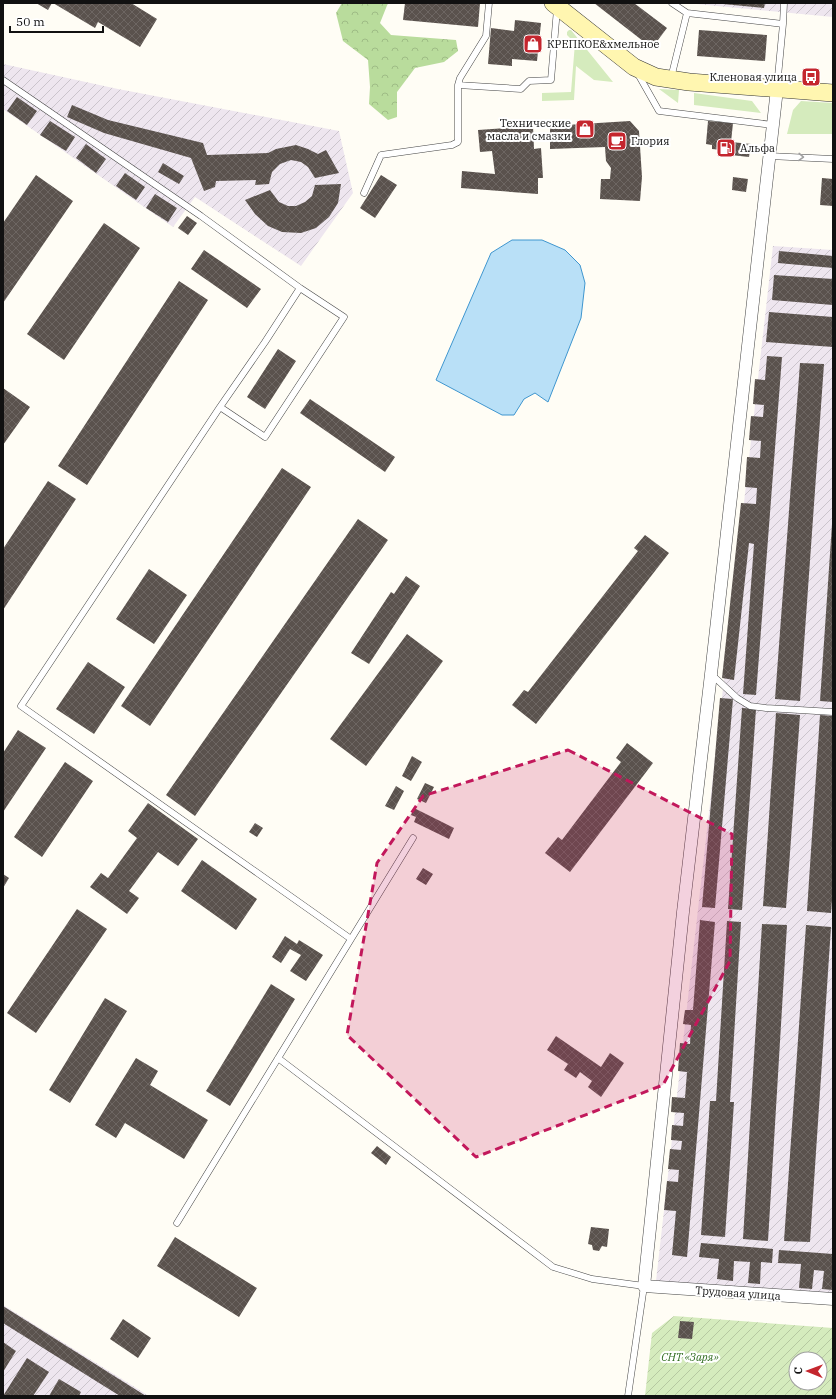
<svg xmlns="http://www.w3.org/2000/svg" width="836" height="1399" font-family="'IBM Plex Serif',serif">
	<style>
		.industrial { fill: url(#industrial-furrows) }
		.grass { fill: #d5ebbd }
		.forest { fill: url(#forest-crowns) }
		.garden { fill: url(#garden-furrows); fill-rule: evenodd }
		.water { fill: #b9e0f7; stroke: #3f96cf }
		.building { fill: url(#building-cross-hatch) }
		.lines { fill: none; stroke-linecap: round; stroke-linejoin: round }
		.lane-casing { stroke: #444; stroke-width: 7 }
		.street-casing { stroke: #444; stroke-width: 13 }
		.secondary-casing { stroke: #333; stroke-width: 18 }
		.lane { stroke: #fff; stroke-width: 6 }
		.street { stroke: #fff; stroke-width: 12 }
		.secondary { stroke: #fff6b0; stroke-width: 17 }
		.oneway { stroke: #a0a0a0 }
		.marked { fill: #c2185b; fill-opacity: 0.2; stroke: #c2185b; stroke-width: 3; stroke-dasharray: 8 5; stroke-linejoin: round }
		.labels { text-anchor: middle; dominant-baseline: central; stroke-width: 4; stroke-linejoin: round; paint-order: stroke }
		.poi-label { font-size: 11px; fill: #111; stroke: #fff; text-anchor: start }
		.street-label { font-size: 11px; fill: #111; stroke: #fff }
		.park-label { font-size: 11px; font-style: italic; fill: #2f6b1f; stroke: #fff }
	</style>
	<defs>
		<pattern id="industrial-furrows" width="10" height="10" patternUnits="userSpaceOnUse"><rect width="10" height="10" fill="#eee6ef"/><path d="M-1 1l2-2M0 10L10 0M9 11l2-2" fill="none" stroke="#cbc4cc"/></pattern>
		<pattern id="forest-crowns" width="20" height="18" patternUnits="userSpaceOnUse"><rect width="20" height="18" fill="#b9dc9c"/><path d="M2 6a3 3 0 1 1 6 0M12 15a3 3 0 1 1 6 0" fill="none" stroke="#9ebc85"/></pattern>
		<pattern id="garden-furrows" width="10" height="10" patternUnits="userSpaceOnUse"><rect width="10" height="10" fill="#d5ebbd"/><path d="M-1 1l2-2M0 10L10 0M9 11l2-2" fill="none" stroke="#b6c8a1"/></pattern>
		<pattern id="building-cross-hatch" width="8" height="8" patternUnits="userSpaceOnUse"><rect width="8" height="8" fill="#5a524d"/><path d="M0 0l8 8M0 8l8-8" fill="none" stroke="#6d6662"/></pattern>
	</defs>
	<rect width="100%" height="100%" fill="#fffdf5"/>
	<!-- industrial -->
	<path class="industrial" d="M686,3H833V17Z
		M3,64L118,89L339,131L353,193L301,266L195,197L173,227L3,109Z
		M773,246L833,250V1294L656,1281Z
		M3,1305L149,1396H3Z"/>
	<!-- grass -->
	<path class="grass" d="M569,30H571L613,82L594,80L576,66L574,100L542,101V93L571,92L575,43L567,35V32Z
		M659,89L679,90L678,103Z
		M694,93L752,101L761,113L694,105Z
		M801,101L833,103V134H787L793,110Z"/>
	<!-- forest -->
	<path class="forest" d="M342,3H388L380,23L391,35L456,40L458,51L444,62L415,68L397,92V117L388,120L369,104L370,87L368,60L343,41L336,13Z"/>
	<!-- garden -->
	<path class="garden" d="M674,1316L833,1328V1396H645L652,1333ZM796,1359H820V1383H796Z"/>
	<!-- water -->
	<path class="water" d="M512,240H542L565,250L580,265L585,283L581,318L548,402L535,393L524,399L514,415H502L436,380L491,253Z"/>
	<!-- building -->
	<path class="building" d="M36,3H52L48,10Z
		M53,3H131L157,19L140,47L98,22L95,28Z
		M405,3H480L478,27L403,20Z
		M594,3H634L667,28L652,48Z
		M723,3H765L764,8L723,4Z
		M515,20L541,23L537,61L512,59V66L488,64L491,28L514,31Z
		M699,30L767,35L765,61L697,56Z
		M17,97L37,111L27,125L7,111Z
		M72,105L108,120L203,143L207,155L268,153L276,149L296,145L308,149L318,154L326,150L339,173L315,178L308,167L301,162L291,160L280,164L272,172L269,184L255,185L256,180L216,181L215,187L204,191L191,158L104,133L67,117Z
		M50,121L75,137L66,151L40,135Z
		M630,121L639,131L642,177L640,201L600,199L601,179H610L611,168L606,161L605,147L550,149V126Z
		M708,121L733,123L731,142L751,144L749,157L722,154V150L712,149V145L706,144Z
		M533,126L534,149L541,148L543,178H538V194L461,188L462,171L495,174L492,151L480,152L478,130Z
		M86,144L106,159L96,173L76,158Z
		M163,163L184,176L179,184L158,172Z
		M125,173L145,187L136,200L116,186Z
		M36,175L73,201L3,303V223Z
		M381,175L397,185L375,218L360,208Z
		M733,177L748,179L746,192L732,190Z
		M822,178L833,179V206L820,205Z
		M341,184L338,203L329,217L316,228L301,233L282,232L268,226L255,214L245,200L270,190L279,202L288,206H296L305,202L312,196L315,185Z
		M155,194L177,208L168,222L146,208Z
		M187,216L197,223L188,235L178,228Z
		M104,223L140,248L64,360L27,334Z
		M204,250L261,289L247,308L191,269Z
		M779,251L833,256V268L778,263Z
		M774,275L833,279V305L772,300Z
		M179,281L208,300L87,485L58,466Z
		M769,312L833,317V347L766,342Z
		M278,349L296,361L265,409L247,397Z
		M767,356L782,357L756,695L743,694L754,544L749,543L734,680L722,678L741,503L756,504L757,488L745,487L747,457L760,458L761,441L749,440L751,416L763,417L764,405L753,404L755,379L765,380Z
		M800,363L824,364L800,701L775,699Z
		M3,388L30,407L3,445Z
		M310,399L395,457L385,472L300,413Z
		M282,468L311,487L150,726L121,706Z
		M48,481L76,499L3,610V549Z
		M358,519L388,540L195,816L166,795Z
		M832,524H833V702L820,701Z
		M645,535L669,553L536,724L512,705L524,690L528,692L638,551L634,548Z
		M149,569L187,595L154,644L116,619Z
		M406,576L420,586L369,664L351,653L391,592L394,594Z
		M407,634L443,661L366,766L330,739Z
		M88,662L125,687L94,734L56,709Z
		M720,698L733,699L715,908L702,907Z
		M742,708L756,709L742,910L728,909Z
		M776,713L800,715L786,908L763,906Z
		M820,715L833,716V888L831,913L807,911Z
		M18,730L46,748L3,812V753Z
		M627,743L653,763L570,872L545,853L558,837L562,840L621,762L616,758Z
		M412,756L422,762L411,781L402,776Z
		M65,762L93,781L42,857L14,837Z
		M425,783L434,787L426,803L417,799Z
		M396,786L404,791L394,810L385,806Z
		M148,803L198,839L178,866L158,852L129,891L139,898L127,914L90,887L101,873L108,878L137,838L128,831Z
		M414,808L454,828L449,839L414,822L416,817L411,815Z
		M255,823L263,828L257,837L249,832Z
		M202,860L257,899L236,930L181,891Z
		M423,868L433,874L426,885L416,879Z
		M3,874L9,878L3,888Z
		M77,909L107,929L36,1033L7,1013Z
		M700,920L715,922L687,1257L672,1255L676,1211L664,1210L667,1181L678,1182L679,1170L668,1169L670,1149L681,1150L682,1141L671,1140L672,1125L683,1126L684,1113L671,1112L672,1097L685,1098L687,1072L678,1071L680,1043L690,1044L691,1025L683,1024L685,1010H693Z
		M727,921L741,922L730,1102H734L725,1237L701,1235L710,1101H716Z
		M762,924L787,925L768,1241L743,1239Z
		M806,925L831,927L810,1242L784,1241Z
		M285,936L297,944L299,940L323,955L306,981L290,971L301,955L290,949L281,963L272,957Z
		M271,984L295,999L230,1106L206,1091Z
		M105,998L127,1011L70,1103L49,1090Z
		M556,1036L601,1067L610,1053L624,1063L601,1097L588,1087L592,1081L580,1072L576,1078L564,1070L568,1064L547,1050Z
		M136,1058L158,1071L150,1085L208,1120L184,1159L125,1123L116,1138L95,1125Z
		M377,1146L391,1157L386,1165L371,1153Z
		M591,1227L609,1229L607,1247L602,1246L599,1251L593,1250L592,1245L588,1244Z
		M175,1237L257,1288L239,1317L157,1266Z
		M701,1243L773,1249L772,1263L761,1262L760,1284L748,1283L750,1262L734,1261L733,1281L717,1279L719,1259L699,1257Z
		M779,1250L833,1254V1290L822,1289L824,1271L814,1270L812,1289L799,1288L801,1264L778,1263Z
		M3,1306L146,1396H120L3,1323Z
		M123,1319L151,1338L138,1358L110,1339Z
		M680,1321L694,1322L692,1339L678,1338Z
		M3,1342L16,1351L3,1372Z
		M27,1358L49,1372L33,1396H3Z
		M59,1379L81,1392L79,1396H49Z"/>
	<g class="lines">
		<defs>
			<path id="lane" d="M672,3L687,13L783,24
				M638,74L659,111L773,125
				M671,78L687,13
				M3,80L201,216L300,288L265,342L220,407
				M458,85L521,89L529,81L551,80L557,9
				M777,87L783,24L784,3
				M769,156L833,159
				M364,193L381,155L452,145L458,142V85L460,78L486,36L489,3
				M300,288L344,317L265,437L220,407L21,706L351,939
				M711,674L737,698L750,706L766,708L833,712
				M278,1058L553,1267L592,1279L644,1286L628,1396
				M177,1223L413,838"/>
			<path id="street" d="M777,89L711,674L683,912L644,1286L833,1299"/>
			<path id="secondary" d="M553,3L634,67L656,77L689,82L833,93"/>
		</defs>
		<!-- lane casing -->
		<use href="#lane" class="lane-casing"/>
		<!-- street casing -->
		<use href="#street" class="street-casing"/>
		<!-- secondary casing -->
		<use href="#secondary" class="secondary-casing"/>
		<!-- lane -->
		<use href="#lane" class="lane"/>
		<!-- street -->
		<use href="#street" class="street"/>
		<!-- secondary -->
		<use href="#secondary" class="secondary"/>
	</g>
	<!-- one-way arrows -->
	<defs><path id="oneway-chevron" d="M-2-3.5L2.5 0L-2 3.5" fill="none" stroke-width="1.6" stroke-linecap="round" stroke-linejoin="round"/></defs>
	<use class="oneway" href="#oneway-chevron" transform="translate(801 157) rotate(2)"/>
	<!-- marked area -->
	<path class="marked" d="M568,750L732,834L730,961L663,1085L476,1157L347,1035L377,863L423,796Z"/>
	<!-- icons -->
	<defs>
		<symbol id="shop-square" viewBox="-11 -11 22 22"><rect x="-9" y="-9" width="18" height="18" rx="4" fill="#c4262e" stroke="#fff"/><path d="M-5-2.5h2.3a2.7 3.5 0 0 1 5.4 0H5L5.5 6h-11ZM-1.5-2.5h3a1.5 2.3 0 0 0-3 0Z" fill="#fff"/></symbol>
		<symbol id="bus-square" viewBox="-11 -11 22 22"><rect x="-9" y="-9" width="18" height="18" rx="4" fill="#c4262e" stroke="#fff"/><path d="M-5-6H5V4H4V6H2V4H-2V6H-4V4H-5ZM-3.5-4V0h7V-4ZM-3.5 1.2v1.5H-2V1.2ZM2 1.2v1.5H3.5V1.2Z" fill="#fff"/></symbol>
		<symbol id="cafe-square" viewBox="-11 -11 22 22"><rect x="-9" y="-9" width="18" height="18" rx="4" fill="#c4262e" stroke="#fff"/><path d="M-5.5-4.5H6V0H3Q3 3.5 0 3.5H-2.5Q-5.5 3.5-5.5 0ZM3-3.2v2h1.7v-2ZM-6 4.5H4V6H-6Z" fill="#fff"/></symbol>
		<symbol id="fuel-square" viewBox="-11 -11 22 22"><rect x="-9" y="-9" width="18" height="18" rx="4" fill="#c4262e" stroke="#fff"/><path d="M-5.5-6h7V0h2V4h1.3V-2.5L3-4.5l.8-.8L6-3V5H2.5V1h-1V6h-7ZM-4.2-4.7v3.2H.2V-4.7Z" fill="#fff"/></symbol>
	</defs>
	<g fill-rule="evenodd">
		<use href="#shop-square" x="522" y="33" width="22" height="22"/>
		<use href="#bus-square" x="800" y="66" width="22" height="22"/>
		<use href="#shop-square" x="574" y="118" width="22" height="22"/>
		<use href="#cafe-square" x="606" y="130" width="22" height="22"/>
		<use href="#fuel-square" x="715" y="137" width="22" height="22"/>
	</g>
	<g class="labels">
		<!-- poi labels -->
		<g class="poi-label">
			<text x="547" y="44">КРЕПКОЕ&amp;хмельное</text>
			<text x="797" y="77" text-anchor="end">Кленовая улица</text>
			<text x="571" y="123" text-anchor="end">Технические<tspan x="571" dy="13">масла и смазки</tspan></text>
			<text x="631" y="141">Глория</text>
			<text x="740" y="148">Альфа</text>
		</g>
		<!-- street labels -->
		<g class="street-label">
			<text transform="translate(738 1293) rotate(4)">Трудовая улица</text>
		</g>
		<!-- park labels -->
		<g class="park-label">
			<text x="690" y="1357">СНТ «Заря»</text>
		</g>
	</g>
	<!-- border -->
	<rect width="836" height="1399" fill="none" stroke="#111111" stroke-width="8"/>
	<!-- north arrow -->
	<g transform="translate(808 1371) rotate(271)"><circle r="19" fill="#ffffff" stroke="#a0a0a0"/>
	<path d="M0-3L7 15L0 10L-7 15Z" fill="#c4262e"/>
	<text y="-6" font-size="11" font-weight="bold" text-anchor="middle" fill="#111111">С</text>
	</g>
	<!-- scale -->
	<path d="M10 26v6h93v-6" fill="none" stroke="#111111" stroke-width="2"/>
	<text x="16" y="26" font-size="12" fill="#111111" stroke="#ffffff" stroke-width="3" paint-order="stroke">50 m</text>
</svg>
